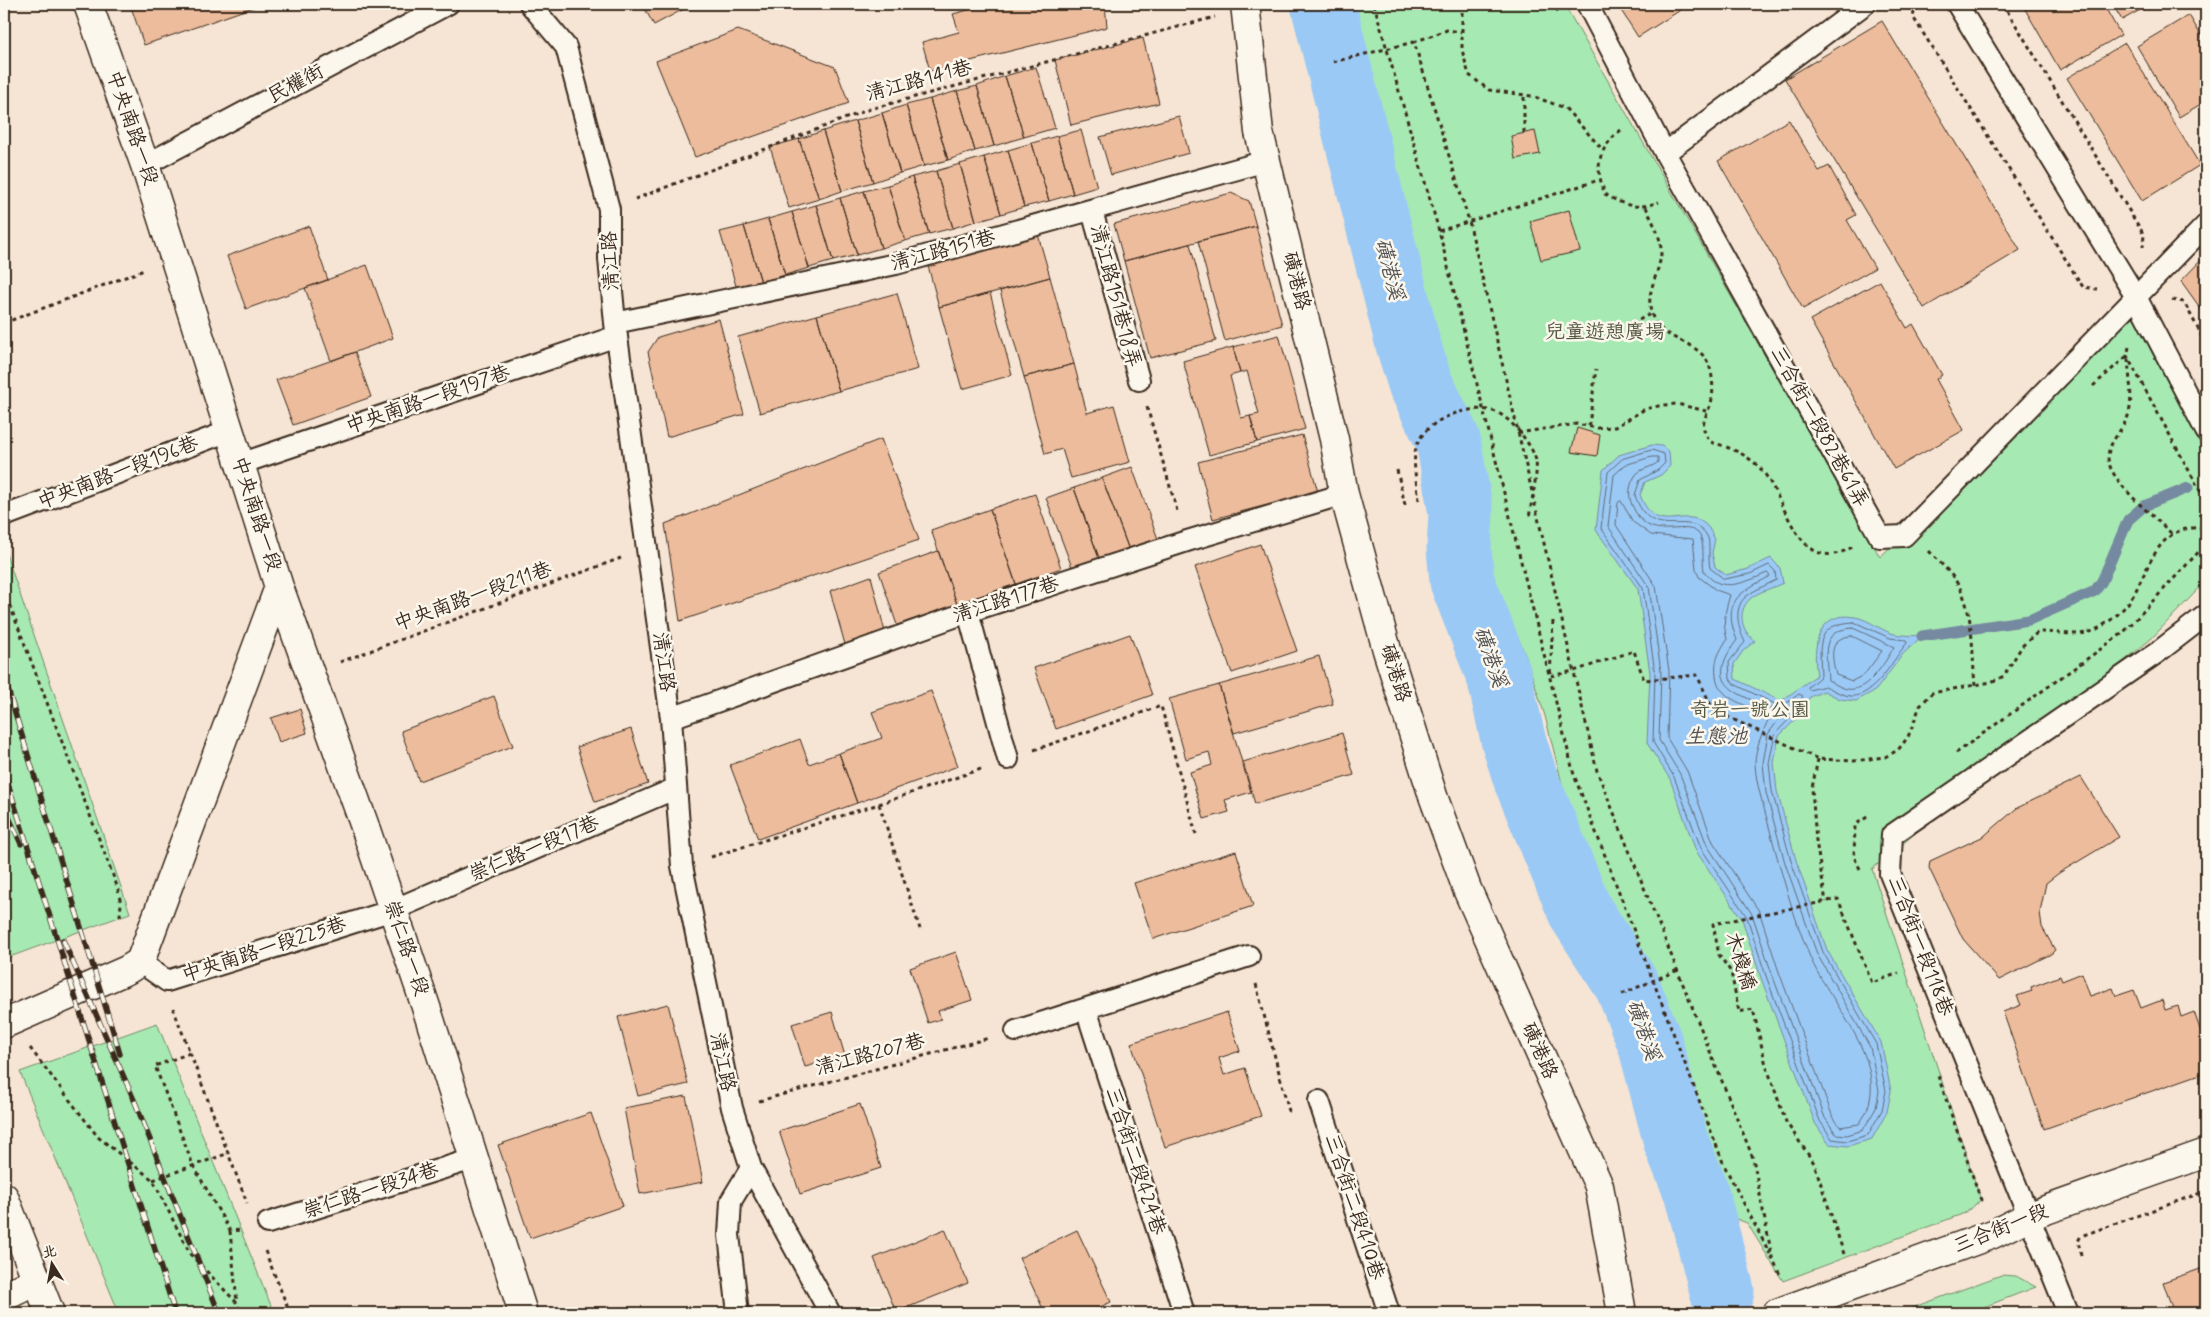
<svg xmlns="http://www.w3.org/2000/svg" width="2210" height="1317" font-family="Mynerve,'LXGW WenKai TC',sans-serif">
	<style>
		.green { fill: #a7e9b2; stroke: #718a68 }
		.water { fill: #9bc9f6; stroke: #7589a0 }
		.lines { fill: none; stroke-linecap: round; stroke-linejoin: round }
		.shore { stroke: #616a74; stroke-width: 1 }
		.stream { stroke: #7589a0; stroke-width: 11 }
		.river { stroke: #9bc9f6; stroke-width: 65 }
		.building { fill: #ecbc9c; stroke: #3b2a1e }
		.service-casing { stroke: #3b2a1e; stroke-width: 24 }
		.minor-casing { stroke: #3b2a1e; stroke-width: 31 }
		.tertiary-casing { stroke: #3b2a1e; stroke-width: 31 }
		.path { stroke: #3b2a1e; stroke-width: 3; stroke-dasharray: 4 4; stroke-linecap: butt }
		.service { stroke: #fbf7ec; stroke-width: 20 }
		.minor { stroke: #fbf7ec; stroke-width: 28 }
		.tertiary { stroke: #fbf7ec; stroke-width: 28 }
		.rail-casing { stroke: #3b2a1e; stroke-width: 5.5 }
		.rail { stroke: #fbf7ec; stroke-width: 4; stroke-dasharray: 11; stroke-linecap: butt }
		.path-bridge { stroke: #3b2a1e; stroke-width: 3; stroke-dasharray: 4 4; stroke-linecap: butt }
		.labels { text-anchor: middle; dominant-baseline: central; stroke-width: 5; stroke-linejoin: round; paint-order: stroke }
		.street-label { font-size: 20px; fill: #3b2a1e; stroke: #fbf7ec }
		.park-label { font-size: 20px; fill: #565a43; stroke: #fbf7ec }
		.water-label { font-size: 21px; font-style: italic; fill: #535254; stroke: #fbf7ec }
	</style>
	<rect width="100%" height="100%" fill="#f6e5d4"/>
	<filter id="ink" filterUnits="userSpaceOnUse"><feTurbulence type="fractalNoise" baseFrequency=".02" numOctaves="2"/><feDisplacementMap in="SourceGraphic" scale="10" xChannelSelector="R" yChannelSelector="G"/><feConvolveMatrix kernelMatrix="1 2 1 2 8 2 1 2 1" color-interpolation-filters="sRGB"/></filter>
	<g filter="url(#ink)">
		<!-- green -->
		<path class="green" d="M1339,4H1564L1880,557L2133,316L2206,455V581L2152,638L1872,869L1981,1200L1965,1213L1783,1281L1747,1223L1728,1216L1714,1167L1697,1135L1672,1041L1658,1005L1600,901L1575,835L1545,716L1525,654L1489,569L1478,509L1479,471L1470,439L1432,362L1340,17Z
			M4,548L130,913L4,959Z
			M157,1023L274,1313H119L20,1072Z
			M2001,1275L2016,1276L2036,1287L1968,1313H1899Z"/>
		<!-- water -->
		<path class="water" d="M1652,445L1662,446L1669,452L1670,466L1661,475L1645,482L1640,495C1658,540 1684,504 1706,525C1710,528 1712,535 1715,539L1712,553L1715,567L1726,575L1748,569L1771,558L1780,568L1783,583C1773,588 1757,592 1750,599C1736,612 1742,632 1755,641L1743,651L1734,664L1735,679L1781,701L1817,675C1812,648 1817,610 1855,617C1868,619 1879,629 1891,633C1900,636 1912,635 1922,636L1903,654L1876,690L1856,701L1840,699L1824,691L1810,697L1797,718L1779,736L1774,763L1777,791L1796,860L1827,950L1881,1042L1891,1091L1887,1112L1872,1139L1848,1146L1829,1144L1815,1123L1761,978L1742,919L1696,851L1670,779L1647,743L1650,673L1638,589L1596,530L1603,470L1619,455Z"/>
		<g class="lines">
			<!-- shore -->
			<path class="shore" d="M1652,450L1664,454L1665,463L1658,470L1640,480L1635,495C1651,547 1693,505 1708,538C1710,542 1708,560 1710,568L1724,579L1750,574L1769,565L1775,571L1776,580C1767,585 1756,589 1748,595C1732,606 1738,628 1745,642L1729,662L1730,679L1734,684L1779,706L1784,705L1799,694L1803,696L1792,716L1775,734L1769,763L1772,791L1791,861L1823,952L1876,1044L1886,1091L1882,1110L1868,1135L1847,1141L1832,1139L1820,1121L1766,976L1747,917L1701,848L1674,777L1653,742L1655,673L1643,588L1601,528L1608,472L1622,459Z
				M1652,457H1658V462C1652,468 1640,468 1635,476C1629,486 1628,495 1632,505C1649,546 1683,519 1698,533C1705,539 1702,561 1704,571C1720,595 1746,582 1767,573L1770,575L1769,577C1737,593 1722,603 1737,640C1697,692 1749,695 1783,714L1768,734L1763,763L1766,793L1785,863L1817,954L1870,1047L1879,1091L1876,1108L1863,1130L1847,1135L1836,1134L1825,1118L1772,974L1752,914L1707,845L1680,774L1659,740L1661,672L1649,587L1608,526L1614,475L1625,465Z
				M1621,501L1633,522L1651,535L1693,539L1696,569L1699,577L1716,590L1730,595C1725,612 1722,622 1727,639C1719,653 1714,659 1716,676C1719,702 1751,704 1769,718C1763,732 1755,747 1755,764C1756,785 1763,803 1768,823C1780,868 1792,913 1810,957C1830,1005 1899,1070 1859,1124L1840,1127L1832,1115L1779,972L1759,911L1713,842L1687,771L1667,738L1669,671L1656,586L1616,525L1618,503Z
				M1854,622L1890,638L1906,640L1907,643C1893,659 1878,692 1855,696C1844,697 1834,690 1825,686L1809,690L1808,687L1821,676C1820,646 1814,624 1854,622Z
				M1853,628L1894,647C1886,661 1871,686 1854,689C1845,691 1835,684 1828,680C1827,655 1818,630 1853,628Z
				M1852,636L1882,651L1864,675L1852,681L1836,675C1832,658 1827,637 1852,636Z"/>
			<!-- stream -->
			<path class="stream" d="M1922,636L2029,620L2095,591L2102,581L2128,520L2144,506L2188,488"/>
			<!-- river -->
			<path class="river" d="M1323,4L1408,344L1420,383L1448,440L1461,513L1459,548L1462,581L1499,676L1513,739L1526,780L1581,913L1627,985L1650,1043L1676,1142L1696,1191L1722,1291"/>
		</g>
		<!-- building -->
		<path class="building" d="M130,4H262L144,45Z
			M642,4H693L654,25Z
			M975,4H1105L1107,27L930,71L922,42L959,32L953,14L976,8Z
			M1617,4H1690L1638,37Z
			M2022,4H2103L2121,35L2060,70Z
			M2112,4H2151L2122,20Z
			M2189,15L2206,44V101L2179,117L2137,46Z
			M1882,21L2020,250L1924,308L1785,79Z
			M738,30L835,67L849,103L695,157L656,61Z
			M1143,38L1159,103L1071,125L1055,60Z
			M2125,43L2200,165L2142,201L2067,78Z
			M1036,67L1055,128L1024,137L1005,76Z
			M1005,76L1024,137L994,146L977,86Z
			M977,86L994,146L975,151L957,91Z
			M957,91L975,151L948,160L930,99Z
			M930,99L948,160L924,166L906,105Z
			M906,105L924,166L900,173L882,113Z
			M882,113L900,173L873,182L855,121Z
			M1179,116L1189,153L1111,175L1100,137Z
			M1789,120L1819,171L1829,166L1856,215L1847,220L1875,268L1803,309L1718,161Z
			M855,121L873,182L842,191L823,131Z
			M1081,130L1097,187L1073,194L1057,136Z
			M823,131L842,191L819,199L799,139Z
			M1535,131L1540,154L1515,159L1511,136Z
			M1057,136L1073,194L1049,201L1032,143Z
			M799,139L819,199L789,208L770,147Z
			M1032,143L1049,201L1024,207L1008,150Z
			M1008,150L1024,207L1001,214L984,157Z
			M984,157L1001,214L976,221L960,164Z
			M960,164L976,221L953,228L936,171Z
			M936,171L953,228L929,234L912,177Z
			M912,177L929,234L905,241L888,185Z
			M888,185L905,241L881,248L864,191Z
			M864,191L881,248L857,255L840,198Z
			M1231,193L1249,201L1256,226L1124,261L1114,224Z
			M840,198L857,255L833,261L816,205Z
			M816,205L833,261L809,268L792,212Z
			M1569,210L1580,251L1541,260L1530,221Z
			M792,212L809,268L785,275L768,219Z
			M768,219L785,275L761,282L744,226Z
			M309,226L328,280L246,309L227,256Z
			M744,226L761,282L737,289L720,232Z
			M1256,226L1282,325L1225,341L1198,241Z
			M1037,231L1050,277L939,307L927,262Z
			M1190,244L1216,341L1150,358L1124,261Z
			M2206,255V316L2181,281Z
			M367,265L393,338L331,361L305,288Z
			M1050,277L1074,364L1024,377L1000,291Z
			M1880,281L1907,328L1913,324L1942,375L1936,379L1964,430L1894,469L1810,320Z
			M897,293L918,369L839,391L817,315Z
			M990,293L1012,375L962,389L939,307Z
			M817,315L839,391L760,413L738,337Z
			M719,319L744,414L667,437L648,352L658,337Z
			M1279,335L1305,429L1257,442L1250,416L1259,414L1247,371L1240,373L1233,347Z
			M1233,347L1240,373L1230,376L1241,418L1250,416L1257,442L1209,455L1183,361Z
			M355,352L371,397L293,425L276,380Z
			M1074,364L1087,413L1114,405L1130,462L1071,478L1062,449L1045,454L1024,377Z
			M1577,428L1600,435L1597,456L1571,452Z
			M1302,435L1318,492L1213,519L1198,462Z
			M881,439L919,540L680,621L665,524Z
			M1132,467L1158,539L1129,550L1102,478Z
			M1102,478L1129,550L1100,561L1074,488Z
			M1074,488L1100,561L1073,570L1046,498Z
			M1035,494L1061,568L1016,584L990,509Z
			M990,509L1016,584L957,604L931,530Z
			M1260,544L1297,651L1232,673L1195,567Z
			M938,551L957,604L897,625L879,572Z
			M871,576L886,636L846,648L830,591Z
			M1130,634L1152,695L1056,729L1034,668Z
			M1319,656L1333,704L1234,733L1219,685Z
			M1219,685L1251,792L1225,800L1229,812L1204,819L1190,772L1212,765L1209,752L1186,759L1169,699Z
			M931,691L958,766L857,803L839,753L882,738L872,712Z
			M494,696L513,746L419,781L401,731Z
			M300,709L307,733L279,742L271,718Z
			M631,729L648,784L595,802L577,747Z
			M1342,733L1354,775L1255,804L1243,762Z
			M800,739L809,764L839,753L857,803L758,839L730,765Z
			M2081,777L2119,837L2059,873L2046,883L2040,912L2042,927L2055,950L2051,954L1999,980L1963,939L1929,868L1930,861L1984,836L2017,808Z
			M1236,851L1253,906L1153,939L1134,883Z
			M956,952L972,1000L938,1011L941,1019L928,1023L910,968Z
			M2082,973L2090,996L2113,988L2116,996L2134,990L2141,1008L2162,1000L2165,1010L2178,1006L2181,1017L2194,1012L2206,1046V1072L2044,1129L2003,1012L2021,1005L2017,996L2032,991L2031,987L2060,976L2062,981Z
			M668,1004L688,1084L638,1096L618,1017Z
			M832,1012L845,1056L805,1067L792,1024Z
			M1227,1012L1240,1051L1219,1058L1224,1075L1245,1068L1261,1116L1165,1147L1131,1043Z
			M686,1096L703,1182L640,1194L624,1108Z
			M860,1104L881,1168L800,1194L779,1131Z
			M591,1113L623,1206L530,1238L498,1145Z
			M945,1229L968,1283L896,1312L874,1258Z
			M1077,1230L1111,1302L1087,1313H1045L1019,1258Z
			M2206,1267V1313H2174L2163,1282Z"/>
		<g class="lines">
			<defs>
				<path id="service" d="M530,4L566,47L609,209V259L615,323L671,718L682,866L732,1108L751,1168L830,1313
					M1587,4L1665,153L1880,537L1904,536L2206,225
					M1957,4L2136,297L2206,431
					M1665,153L1865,4
					M145,165L448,4
					M1092,211L1139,380
					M615,323L896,264L1266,161
					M240,464L617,336
					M7,515L229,431
					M968,612L1008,759
					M671,718L968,612L1187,541L1344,494
					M140,962L167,981L393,910L674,789
					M1086,1009L1184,1313
					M1016,1031L1249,956
					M1319,1101L1389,1313
					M268,1223L473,1159
					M738,1313L729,1235L731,1201L751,1168
					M2068,1313L1890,874L1892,835L2158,652L2206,615"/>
				<path id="minor" d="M88,4L145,165L279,587L364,824L427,1010L523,1313
					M1245,4L1259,132L1334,439L1344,494L1387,650L1433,796L1467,889L1599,1186L1622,1313
					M4,1024L127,970L140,962L279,587
					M4,1297L37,1280
					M1777,1313L1993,1234L2029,1216L2206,1153"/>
				<path id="tertiary" d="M4,1197L50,1313"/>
			</defs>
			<!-- service casing -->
			<use href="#service" class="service-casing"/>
			<!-- minor casing -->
			<use href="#minor" class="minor-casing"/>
			<!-- tertiary casing -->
			<use href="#tertiary" class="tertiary-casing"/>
			<!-- path -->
			<path class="path" d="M1374,4L1439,231L1574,775L1724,1165L1770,1254
				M1462,4V50L1469,75L1489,90L1532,96L1565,108L1603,150
				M1553,4L1558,12
				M1916,4L1913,17L2083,287L2097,289
				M2003,4L2144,235L2143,247
				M1414,42L1447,30L1461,32
				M1333,62L1414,42L1469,221L1597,771L1753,1158L1772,1257L1781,1277
				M1621,130C1598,149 1594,166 1605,194C1624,206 1638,210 1659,202
				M1524,133V95
				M635,199L870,109L1215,17
				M1646,207C1652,222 1662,236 1661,254C1659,277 1642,295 1654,320C1665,342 1699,340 1709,365C1713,375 1714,393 1711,403C1705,421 1698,423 1710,442C1726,446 1745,453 1758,466C1787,494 1796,582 1854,546
				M1439,231L1599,180
				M2172,300L2184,302L2206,344
				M1639,320L1652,313
				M4,323L144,270
				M2129,347L2127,356L2206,502
				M2128,359C2129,376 2133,396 2129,413C2125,428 2108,442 2108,457C2108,481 2155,517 2173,535
				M2093,386L2127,356
				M1147,407L1178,514
				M1589,426L1596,369
				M1518,433L1577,424L1597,428L1615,427L1645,409L1663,405L1677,404L1706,411
				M1397,470L1405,505
				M1929,551C1940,563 1954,575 1961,590C1974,618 1972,655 1975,685
				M4,590L117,886L121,904L120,915L122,916
				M1553,621L1550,676L1574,671L1634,651L1644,680L1697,675L1713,710L1818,759L1854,761L1885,757L1898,750L1908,737L1920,706L1932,693L1991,682L2004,676L2022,646L2038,632C2056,631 2079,638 2095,630C2110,622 2126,609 2134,594C2152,561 2160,523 2206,528
				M340,662L621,558
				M1034,750L1161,706L1196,834
				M1956,753L2123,633L2206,544
				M1818,759L1812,788L1816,841L1826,902
				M879,804L920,929
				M711,857L879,804L981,769
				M1860,869L1854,857L1855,825L1870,815
				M4,967V974
				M1256,984L1289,1111L1293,1110
				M1622,994L1678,970
				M173,1008L247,1203
				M30,1048L98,1137L153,1180L190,1254L237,1303L241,1313
				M190,1053L155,1066L193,1165L230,1231L241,1230
				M1938,1076L1981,1200L1977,1203
				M759,1101L989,1038
				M153,1180L229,1153
				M230,1231L237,1303
				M265,1251L290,1313
				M1844,1254L1814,1163L1786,1122L1766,1065L1753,1009L1739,1012L1731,972L1719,955L1713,924L1838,899L1872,983L1899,973
				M2081,1256L2078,1241L2081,1236L2206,1191"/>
			<!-- service -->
			<use href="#service" class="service"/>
			<!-- minor -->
			<use href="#minor" class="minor"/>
			<!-- tertiary -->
			<use href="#tertiary" class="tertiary"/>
			<defs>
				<path id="rail" d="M4,677L120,1054
					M4,771L175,1313
					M4,806L21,844
					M63,940L135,1102L219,1313"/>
			</defs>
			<!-- rail casing -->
			<use href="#rail" class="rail-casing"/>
			<!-- rail -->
			<use href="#rail" class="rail"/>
			<!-- path-bridge -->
			<path class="path-bridge" d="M1419,500C1417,483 1410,457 1419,440C1432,417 1472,403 1496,412C1510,417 1534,447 1536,461C1538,474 1531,504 1529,518"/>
		</g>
	</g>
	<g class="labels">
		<!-- street labels -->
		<g class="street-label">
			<text transform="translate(919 81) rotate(-15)">清江路141巷</text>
			<text transform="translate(296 84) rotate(-28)">民權街</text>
			<text transform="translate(132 128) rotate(71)">中央南路一段</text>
			<text transform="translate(943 251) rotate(-15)">清江路151巷</text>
			<text transform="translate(611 261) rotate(-93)">清江路</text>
			<text transform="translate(1296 281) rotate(76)">磺港路</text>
			<text transform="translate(1115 296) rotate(75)">清江路151巷18弄</text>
			<text transform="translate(428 400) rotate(-19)">中央南路一段197巷</text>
			<text transform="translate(1819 427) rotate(61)">三合街一段82巷61弄</text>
			<text transform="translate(118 473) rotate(-21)">中央南路一段196巷</text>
			<text transform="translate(256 514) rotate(72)">中央南路一段</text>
			<text transform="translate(473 597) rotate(-20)">中央南路一段211巷</text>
			<text transform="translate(1006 600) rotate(-18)">清江路177巷</text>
			<text transform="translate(663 662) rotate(82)">清江路</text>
			<text transform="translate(1395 673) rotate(73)">磺港路</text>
			<text transform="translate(534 849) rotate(-23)">崇仁路一段17巷</text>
			<text transform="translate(1920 946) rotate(69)">三合街一段118巷</text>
			<text transform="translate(406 948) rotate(71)">崇仁路一段</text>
			<text transform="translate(264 950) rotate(-18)">中央南路一段225巷</text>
			<text transform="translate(1740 961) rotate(72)">木棧橋</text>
			<text transform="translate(1539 1051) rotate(66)">磺港路</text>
			<text transform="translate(870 1055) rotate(-15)">清江路207巷</text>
			<text transform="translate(722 1062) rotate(78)">清江路</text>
			<text transform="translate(1135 1161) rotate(72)">三合街二段424巷</text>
			<text transform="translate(371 1191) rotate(-18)">崇仁路一段34巷</text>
			<text transform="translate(1354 1207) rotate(72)">三合街二段410巷</text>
			<text transform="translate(2001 1229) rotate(-22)">三合街一段</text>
		</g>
		<!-- park labels -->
		<g class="park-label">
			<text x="1605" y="332">兒童遊憩廣場</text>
			<text x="1750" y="710">奇岩一號公園</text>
		</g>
		<!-- water labels -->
		<g class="water-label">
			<text transform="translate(1389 269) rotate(76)">磺港溪</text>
			<text transform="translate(1490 657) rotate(71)">磺港溪</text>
			<text x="1716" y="737">生態池</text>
			<text transform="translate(1643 1030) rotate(71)">磺港溪</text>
		</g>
	</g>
	<!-- margin -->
	<rect width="2210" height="1317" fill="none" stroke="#fbf7ec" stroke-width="20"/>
	<rect x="10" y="10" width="2190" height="1297" fill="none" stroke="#3b2a1e" stroke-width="2" filter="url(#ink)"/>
	<!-- north arrow -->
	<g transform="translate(52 1264) rotate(349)" stroke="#fbf7ec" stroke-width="4" paint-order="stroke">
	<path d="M0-4L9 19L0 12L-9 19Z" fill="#3b2a1e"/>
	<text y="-8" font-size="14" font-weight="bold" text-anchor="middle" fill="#3b2a1e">北</text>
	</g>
</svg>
